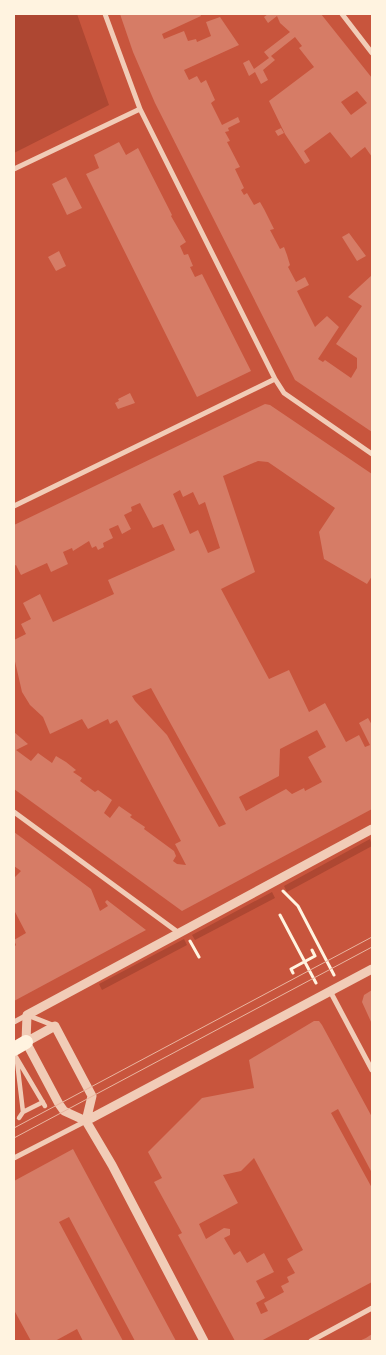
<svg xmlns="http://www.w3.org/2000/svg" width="386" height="1355" font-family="'IBM Plex Sans',sans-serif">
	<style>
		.green { fill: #ae4732 }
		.building { fill: #d67c66; fill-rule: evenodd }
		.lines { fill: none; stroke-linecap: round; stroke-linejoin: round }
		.path { stroke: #fff3e0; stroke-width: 3 }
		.pedestrian { stroke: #f1ccb7; stroke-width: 4.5 }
		.minor { stroke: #f1ccb7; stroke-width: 5 }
		.tertiary { stroke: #f1ccb7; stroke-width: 9 }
		.trunk { stroke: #fff3e0; stroke-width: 14 }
		.tram { stroke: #e9b49f; stroke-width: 1 }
	</style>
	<rect width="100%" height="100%" fill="#c8553d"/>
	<!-- green -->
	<path class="green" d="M14,14H77L109,105L14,153Z
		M370,839L372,846L287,892L284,886Z
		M272,892L275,898L195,940L192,935Z
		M184,939L187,945L102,990L99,984Z"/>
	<!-- building -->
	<path class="building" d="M120,14H200L201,16L162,34L164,39L184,31L188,41L196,39L197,42L211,36L206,22L220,17L239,45L184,70L189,80L197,76L201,83L206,80L215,100L211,103L222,125L238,117L240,122L228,128L229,131L225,132L230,141L227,142L240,167L235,169L244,188L241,190L244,195L247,193L254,205L260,202L264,209L274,229L270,230L280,249L284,247L287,255L290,265L288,267L296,282L305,277L309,285L297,291L315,327L327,316L339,327L318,359L323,362L325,360L351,378L357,368V358L336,344L362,306L348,297L372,275V432L295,380L155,103L133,52Z
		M268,14H321L372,78V157L365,147L351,158L330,132L304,151L310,161L305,164L285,134L269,101L314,67L299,48L302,46L295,37L271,56L275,60L263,70L268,80L261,84L255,72L249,76L243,63L249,60L254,69L269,58L264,52L290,32L280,23L277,16L268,23L264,17ZM357,91L367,103L351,115L341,102Z
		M281,128L284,133L278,136L275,131Z
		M119,142L126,155L138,148L172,215L171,216L186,242L180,246L184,255L188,254L193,266L190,267L195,277L202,274L251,371L197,397L86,174L99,168L94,155Z
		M66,177L82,208L67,215L52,184Z
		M349,233L366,256L357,261L342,237Z
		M59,251L66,266L56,271L48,257Z
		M130,393L135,403L118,409L115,403L119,401L118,399Z
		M265,404L270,405L372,474V576L367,584L324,559L319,532L335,508L268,462L258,461L223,476L255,572L221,589L269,679L289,670L309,712L325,703L346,742L359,735L365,747L370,745L359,723L368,718L372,725V809L182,911L14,789V732L28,744L16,750L31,761L38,753L52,763L56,756L66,762L76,770L73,772L82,778L80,781L95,792L98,790L112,800L104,813L110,818L119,806L132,815L130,817L145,827L144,829L174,851L176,856L173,861L177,864L186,865L175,844L181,841L117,720L110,724L108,719L88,729L82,719L50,734L43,717L30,705L22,692L14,657V640L26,634L21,624L31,619L23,603L40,594L53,622L114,594L108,580L175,550L163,524L153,528L140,503L131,507L132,511L124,515L131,529L122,534L118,525L109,529L113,538L103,543L104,547L98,550L96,546L92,548L89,541L73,551L72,548L63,552L68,564L51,572L47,563L21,575L16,565L14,566V525ZM180,490L183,497L193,492L199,505L205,502L220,548L208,553L198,530L190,534L173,494ZM151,688L226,824L219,827L167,735L135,701L132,696ZM317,730L326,747L308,757L322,782L305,791L304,788L292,794L286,789L246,811L239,797L279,776L280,749Z
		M14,832L91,889L100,911L108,906L105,902L107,900L146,930L14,1001V947L16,945L14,940L26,933L14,910V878L21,871L14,866Z
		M372,990V1024L362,1002L364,995Z
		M314,1021H319L322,1025L372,1117V1173L338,1109L331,1113L372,1188V1282L261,1341H235L178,1235L182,1233L154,1182L162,1178L148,1152L202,1098L254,1088L249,1060ZM254,1158L303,1250L287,1259L295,1273L287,1277L289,1282L281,1286L284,1292L264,1303L268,1311L261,1314L256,1303L265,1298L256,1281L274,1272L264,1253L247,1263L240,1251L234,1255L224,1238L230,1235V1229L224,1228L206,1239L199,1224L238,1203L223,1175L241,1171Z
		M73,1149L176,1341H135L69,1217L59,1222L123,1341H83L77,1329L55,1341H31L14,1310V1181Z
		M372,1334V1341H359L366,1338Z"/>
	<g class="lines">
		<!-- path -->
		<path class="path" d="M283,891L298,906L334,975
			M280,915L316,983
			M190,941L199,957
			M293,973L291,969L315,956L312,950"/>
		<!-- pedestrian -->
		<path class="pedestrian" d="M16,1057L45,1106
			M17,1061L23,1112
			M19,1118L23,1112L43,1102"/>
		<!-- minor -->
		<path class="minor" d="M105,14L140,109L275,379L284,393L372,454
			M342,14L372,53
			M14,169L140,109
			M14,506L275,379
			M14,812L179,933
			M330,991L372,1070
			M14,1022L27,1015L55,1026
			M14,1158L86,1121
			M311,1341L372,1308"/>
		<!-- tertiary -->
		<path class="tertiary" d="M26,1042L55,1026L92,1096L86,1121
			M86,1121L64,1111L59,1104L26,1042L27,1015L372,829
			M86,1121L372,969
			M86,1121L112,1165L204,1341"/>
		<!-- trunk -->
		<path class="trunk" d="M14,1049L26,1042"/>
		<!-- tram -->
		<path class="tram" d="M14,1128L372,937
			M14,1138L372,947"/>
	</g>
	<!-- border -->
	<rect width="386" height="1355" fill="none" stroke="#fff3e0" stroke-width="30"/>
</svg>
